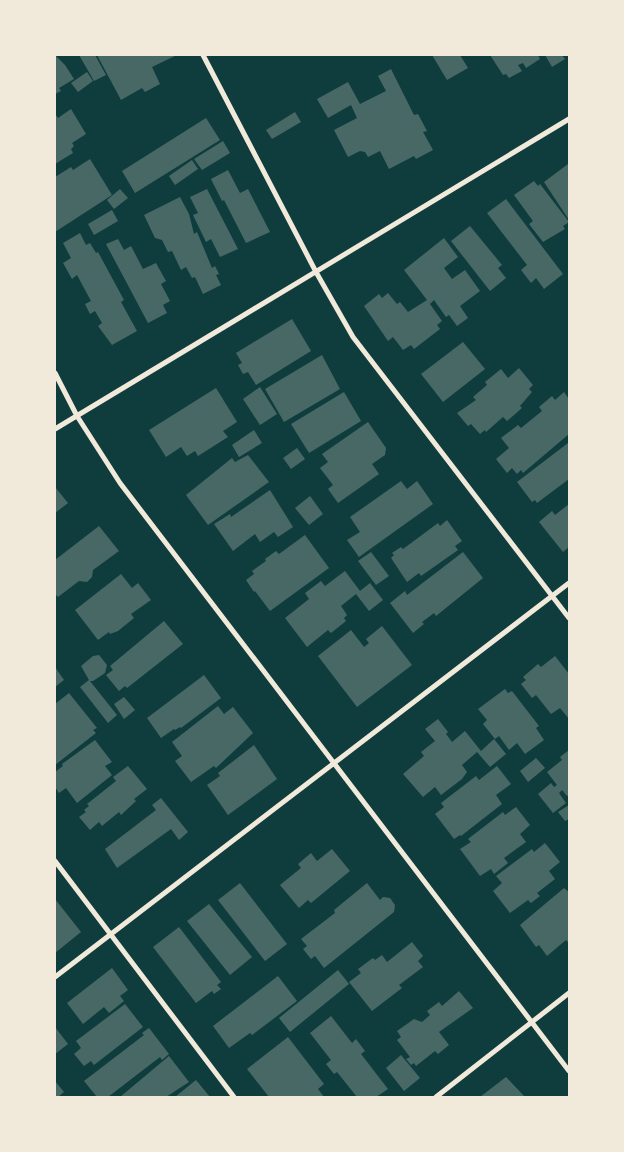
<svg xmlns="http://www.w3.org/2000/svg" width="624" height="1152" font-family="Lora,serif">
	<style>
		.building { fill: #486865 }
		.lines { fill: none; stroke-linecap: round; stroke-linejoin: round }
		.minor { stroke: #f1e9da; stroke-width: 5 }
	</style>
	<rect width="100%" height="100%" fill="#0f3d3e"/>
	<!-- building -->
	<path class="building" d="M55,55L65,65L74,79L59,88L61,91L55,94Z
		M79,55H95L106,75L94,81Z
		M97,55H177L152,67L160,84L145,92L142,88L121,100Z
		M432,55H460L468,68L447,80Z
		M490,55H538L540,59L526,68L523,63L518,65L522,71L509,78L506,74L503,75Z
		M545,55H562L565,59L552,67Z
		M391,69L414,115L418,114L427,131L423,132L433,150L416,159L414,156L389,169L380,151L368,157L365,152L360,151L348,157L334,130L357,118L351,105L328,118L317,99L348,82L360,104L386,91L378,76Z
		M87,72L93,81L78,92L71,83Z
		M71,109L86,134L72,143L74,146L71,149L73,153L55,164V114L58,118Z
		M295,112L301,122L272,139L266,130Z
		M206,118L220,140L135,193L122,171Z
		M223,141L230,153L202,170L194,159Z
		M90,159L112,195L55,232V177L71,167L73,170Z
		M192,160L198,169L175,185L169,176Z
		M568,164L569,166V220L544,182Z
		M228,170L240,193L248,189L270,232L246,243L224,200L222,201L211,179Z
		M534,181L538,186L540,184L569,222L563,226L565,229L543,242L529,224L533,221L514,195Z
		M120,189L128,198L114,209L107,200Z
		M207,189L238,249L220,257L211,239L206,242L193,215L198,213L190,197Z
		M180,197L189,214L194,234L197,232L212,268L215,266L219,274L216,275L221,285L203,294L195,277L192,278L186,267L181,270L172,251L168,252L162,240L155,238L144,215Z
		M506,199L563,274L544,289L536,278L531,283L521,270L527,265L487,213Z
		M112,210L118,221L94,235L88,224Z
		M470,226L502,265L498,268L506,278L490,291L451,241Z
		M80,233L86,245L90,243L96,253L98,252L124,300L121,302L137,331L112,345L98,326L102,323L95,311L90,314L85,304L91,301L77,275L72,279L63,263L71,258L63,243Z
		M444,238L458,257L444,268L452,279L465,270L480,291L460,306L468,318L457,326L449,315L446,317L434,300L430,304L442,321L437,325L440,329L414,349L411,345L403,350L393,337L388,341L364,306L379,294L382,298L388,293L397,304L400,302L408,312L427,300L404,270Z
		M118,239L124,250L131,246L143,269L156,263L166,281L161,284L170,301L163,305L167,313L148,323L106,244Z
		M292,319L311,351L256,385L248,372L243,374L238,365L242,363L236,353Z
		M463,342L485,369L443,402L421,374Z
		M322,355L340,389L284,422L265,389Z
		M519,368L533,385L529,389L532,392L520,406L522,408L507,421L503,417L486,432L485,430L480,434L471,424L468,426L457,413L476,400L473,397L487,385L485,382L501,369L508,378Z
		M260,387L277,414L260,425L243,399Z
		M216,388L237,422L223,431L228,437L198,456L195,451L187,456L181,447L166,457L149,430Z
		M344,392L361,421L309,453L291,424Z
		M564,392L569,399V434L523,473L521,470L517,474L512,468L507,473L496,459L509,448L501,438L518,425L521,428L542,411L539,407L552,396L555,400Z
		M368,422L386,448L385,455L372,464L379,474L338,503L328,489L333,485L320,468L328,462L322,454Z
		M254,430L262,443L239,457L232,445Z
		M568,443L569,479L537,503L535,500L532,502L517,482Z
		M297,448L305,459L291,469L283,458Z
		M248,455L269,482L208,525L186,495L232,458L235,462Z
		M401,481L407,489L417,481L433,504L359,557L347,540L360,532L350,517Z
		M55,487L68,503L55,513Z
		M270,490L293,527L278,537L274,532L260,542L255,534L233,551L214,524L230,514L231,517Z
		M310,496L323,514L309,525L295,508Z
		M569,504V547L563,552L539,522L552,511L555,515Z
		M447,520L462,541L455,546L458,550L421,576L419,573L407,582L391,558L394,555L392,553L401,547L403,549L438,523L440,526Z
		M99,526L119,551L93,570L92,577L87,582L79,581L58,597L55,594V560Z
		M305,535L329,568L270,611L255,591L254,592L246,580L254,574L252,571L266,561L265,559L276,551L279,554Z
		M371,552L389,576L376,585L358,561Z
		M463,552L483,578L436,616L434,613L422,622L424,624L413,633L390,603L405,591L407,595Z
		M345,571L360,591L370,583L383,600L369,611L356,594L341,606L347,615L344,618L346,621L331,633L328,630L307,647L285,618L309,599L305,593L321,581L325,586Z
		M121,574L132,588L138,583L151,600L131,614L134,618L118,631L110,634L109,632L98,640L75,610Z
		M164,621L183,644L127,688L125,686L119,691L106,675L113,670L110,666Z
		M382,626L412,665L357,707L318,656L351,630L364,647L369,643L366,639Z
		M99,655L107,665L105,673L93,681H90L117,715L108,723L80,687L89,680L81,666L93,656Z
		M555,656L569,674V719L560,708L551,714L536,695L532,698L521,684L526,680L523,677L538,664L541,667Z
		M55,667L64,680L55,687Z
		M204,675L221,698L181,728L180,727L175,730L174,729L161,738L147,718Z
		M505,689L508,693L512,691L539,726L536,728L544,740L525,754L517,743L509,750L499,736L495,739L483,724L487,720L478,709Z
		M69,693L97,728L93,730L96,733L55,765V704Z
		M124,697L135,710L124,719L114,704Z
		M218,706L224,714L233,707L253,733L216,768L214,766L191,782L175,761L182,756L172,742Z
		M438,719L448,732L446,734L452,742L465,731L481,751L494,739L506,754L490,767L477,752L462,765L467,772L462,779L441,795L435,787L423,797L403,774L424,756L421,752L435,741L425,729Z
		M95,740L112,762L105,766L112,775L77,803L66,788L59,793L55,787V772L63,766L62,764Z
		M254,745L277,779L228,815L207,785L220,776L218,773Z
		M569,750V795L567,796L562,790L559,793L566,803L553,813L538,794L551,783L554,787L557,785L547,772L562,760L560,757Z
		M536,758L545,768L528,782L520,771Z
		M128,766L147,789L134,799L136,801L121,815L119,812L102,826L99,822L90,830L79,817L86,812L84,810L89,806L87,804L116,781L113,777Z
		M497,766L511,784L496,795L502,804L461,836L460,835L454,839L435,814L444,807L441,803L476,776L479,780Z
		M161,798L188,832L179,840L171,829L117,868L105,849L156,810L152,805Z
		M569,805V819L565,821L558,812Z
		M516,807L530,825L520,834L526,842L504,858L508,863L494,874L491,869L480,876L460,849L471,842L468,839L503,812L505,815Z
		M545,843L560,862L549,871L555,879L537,893L540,896L531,903L528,900L510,913L493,891L502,883L496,876L532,849L534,852Z
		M332,849L350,871L311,903L308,900L299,908L280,885L301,868L298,864L311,853L317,861Z
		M240,883L287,944L265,961L218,900Z
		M367,883L380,900L383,897L390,898L395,905L394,912L324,968L315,956L311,959L303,949L307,946L301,939L335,913L334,910Z
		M564,888L569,892V943L566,940L547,956L539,945L536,947L520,925Z
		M55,899L81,932L55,953Z
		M209,904L252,957L230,975L187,921Z
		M179,927L221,982L217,985L221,989L214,994L212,991L196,1003L153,947Z
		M412,942L423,956L418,961L423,967L399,985L402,988L372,1011L349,982L361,973L358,969L373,958L375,960L382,955L387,962Z
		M112,968L128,990L120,996L124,1001L109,1013L104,1007L83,1024L67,1003Z
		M338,970L349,984L290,1032L279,1018Z
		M278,976L297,1001L252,1035L250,1033L229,1048L213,1026Z
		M459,991L473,1008L439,1032L449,1045L438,1054L435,1051L416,1066L414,1063L411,1065L406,1059L410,1057L397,1040L401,1037L397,1031L414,1019L422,1022L430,1015L427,1011L439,1002L442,1006Z
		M125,1004L143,1027L94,1065L91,1061L84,1066L74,1054L81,1048L76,1041Z
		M331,1016L352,1043L356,1039L365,1051L361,1054L388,1089L376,1097H357L337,1072L334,1074L326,1064L331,1060L310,1033Z
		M55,1027L68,1044L55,1054Z
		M149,1028L169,1054L162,1060L160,1057L108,1097H97L84,1081L144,1035L142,1033Z
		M288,1037L324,1084L318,1089L324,1097H269L247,1069Z
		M401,1055L420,1078L404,1091L386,1068Z
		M169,1056L189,1082L166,1097H120Z
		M506,1077L525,1097H480Z
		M196,1080L210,1097H175Z
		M55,1081L64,1092L58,1097H55Z"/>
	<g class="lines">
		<!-- minor -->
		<path class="minor" d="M203,55L316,272L353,337L569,618
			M55,373L77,416L120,483L569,1071
			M55,429L569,119
			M55,861L234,1097
			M55,977L569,583
			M436,1097L569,993"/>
	</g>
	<!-- border -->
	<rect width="624" height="1152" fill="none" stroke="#f1e9da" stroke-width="112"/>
</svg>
